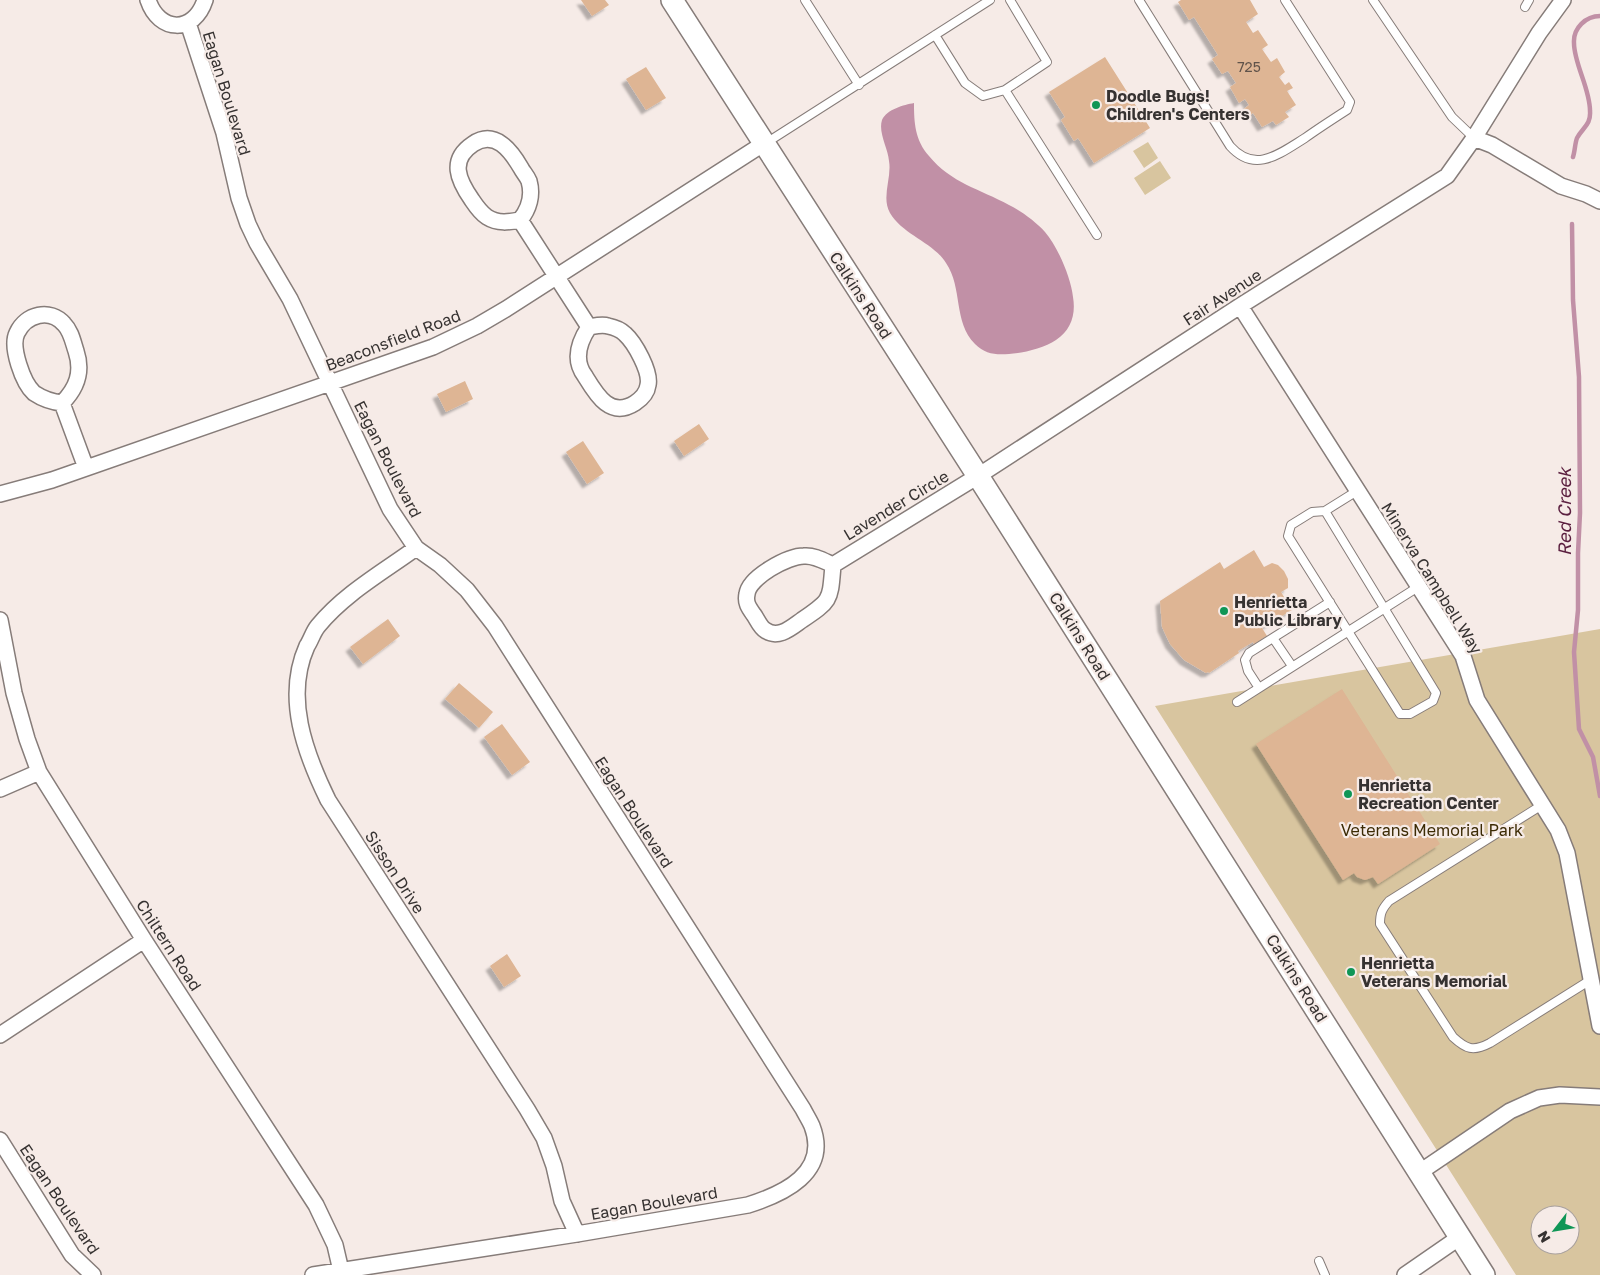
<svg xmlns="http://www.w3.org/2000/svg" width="1600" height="1275" font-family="'Golos Text',sans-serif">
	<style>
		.green { fill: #d8c59f; fill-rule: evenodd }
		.water { fill: #c190a6 }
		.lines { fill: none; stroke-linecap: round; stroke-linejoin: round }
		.stream { stroke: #c190a6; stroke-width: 4.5 }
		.building { fill: #deb594; filter: url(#shadow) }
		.lane-casing { stroke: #867c79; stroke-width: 10 }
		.street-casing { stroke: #867c79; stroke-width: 18 }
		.secondary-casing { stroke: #867c79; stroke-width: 24 }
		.lane { stroke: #fff; stroke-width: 8 }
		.street { stroke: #fff; stroke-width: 15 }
		.secondary { stroke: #fff; stroke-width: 21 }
		.poi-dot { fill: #0f9656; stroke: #f6ebe7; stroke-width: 2 }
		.labels { text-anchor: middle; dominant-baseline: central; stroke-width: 4.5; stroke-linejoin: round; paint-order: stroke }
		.number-label { font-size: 14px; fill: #60534a }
		.street-label { font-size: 16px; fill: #363231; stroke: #f6ebe7 }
		.poi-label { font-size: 16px; font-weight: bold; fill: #363231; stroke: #f6ebe7; text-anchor: start }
		.park-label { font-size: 16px; fill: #3c2b05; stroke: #f6ebe7 }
		.water-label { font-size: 18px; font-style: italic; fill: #5b1f3f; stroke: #f6ebe7 }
	</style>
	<defs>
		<filter id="shadow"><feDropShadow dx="-4.5" dy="4.5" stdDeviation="1" flood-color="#0004"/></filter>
	</defs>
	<rect width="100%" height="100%" fill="#f6ebe7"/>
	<!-- green -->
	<path class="green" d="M1148,142L1158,158L1144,168L1133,151Z
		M1160,161L1171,178L1145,195L1134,178Z
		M1600,629V1275H1516L1155,706ZM1540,1215H1570V1245H1540Z"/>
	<!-- water -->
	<path class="water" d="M914,103C914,123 915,140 929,156C951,183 980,189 1009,205C1021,211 1036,222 1045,232C1058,247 1071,278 1073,297C1076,315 1071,330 1056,340C1044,348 1024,353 1009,354C995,355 985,354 975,344C953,322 963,288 946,263C933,242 903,235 890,213C881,197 892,178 889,161C888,148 878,133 882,120C887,109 904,105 914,103Z"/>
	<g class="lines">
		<!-- stream -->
		<path class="stream" d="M1573,157C1575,151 1575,143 1577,138C1583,127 1591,125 1590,111C1590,88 1574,64 1574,43C1573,28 1586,16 1600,16
			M1572,224L1573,300L1579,377L1580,513L1578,553V610L1574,652L1579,729L1593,757L1600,796"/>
	</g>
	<!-- building -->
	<path class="building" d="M581,0H605L609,5L592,16Z
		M1181,0H1250L1258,14L1246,22L1253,33L1258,30L1268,45L1262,49L1271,62L1277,58L1285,72L1279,77L1285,85L1289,82L1293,88L1287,91L1296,105L1285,112L1289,117L1276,125L1273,121L1262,127L1253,113L1249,116L1244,109L1249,105L1245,99L1239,103L1230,87L1236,83L1228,71L1222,74L1212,59L1218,55L1194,17L1189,20L1178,2Z
		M1105,57L1150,128L1094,163L1078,138L1074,141L1061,120L1065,117L1049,92Z
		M646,67L666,98L646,110L626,79Z
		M465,381L473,399L446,412L437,394Z
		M699,424L709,439L684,456L674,441Z
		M583,441L604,473L587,484L566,452Z
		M1254,550L1264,567L1272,563L1278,565L1284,571L1288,579V588L1281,592L1292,610L1262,628L1267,636L1254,644L1253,642L1238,651L1239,653L1209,673L1208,672L1206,673L1184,660L1170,644L1162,627L1160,601L1220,562L1224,569Z
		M388,619L400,636L363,664L350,647Z
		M459,683L493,712L479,728L445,699Z
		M1342,689L1440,844L1378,884L1373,877L1365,880L1357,877L1354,873L1343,880L1256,744Z
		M502,724L530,762L512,775L484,737Z
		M507,954L521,976L504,987L490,966Z"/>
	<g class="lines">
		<defs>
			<path id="lane" d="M805,0L859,85
				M1139,0L1230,146C1255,174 1279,154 1305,138C1319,128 1333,119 1347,110L1350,102L1285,0
				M1373,0L1452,117L1474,138
				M1525,7L1529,0
				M935,35L965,83L983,96L1005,90L1047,62L1010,0
				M1005,90L1097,235
				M766,143L990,0
				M1325,511L1436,693L1433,701L1410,714H1400L1288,536L1291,525L1312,512Z
				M1325,511L1357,491
				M1273,638L1292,666
				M1259,688L1248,671L1245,660L1249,653L1330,602
				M1237,702L1418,587
				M1542,805L1389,901C1382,909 1380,913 1380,924L1453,1037C1466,1049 1473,1052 1490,1043L1592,979
				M1319,1261L1325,1275"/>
			<path id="street" d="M148,0C159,33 194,34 205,0
				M1563,0L1539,33L1474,138L1492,145L1561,186L1586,194L1600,201
				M188,23L224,133L239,198L248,224L257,243L290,299L390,509L416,548L440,565L467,590L495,626L803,1109C806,1115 810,1121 812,1126C830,1173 783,1194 748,1205L577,1234L313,1275
				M520,220C509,222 498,224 487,217C481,213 476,206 472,200C458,180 449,160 473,144C495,129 511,151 521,168C523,172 527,176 529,181C533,195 529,209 520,220L589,327C579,342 573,360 585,376C596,394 610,419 635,403C641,399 647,393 648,385C651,372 635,343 625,334C621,330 613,327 608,326C602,324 595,326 589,327
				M1240,306L1463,656L1477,700L1558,830L1567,853L1600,1026
				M62,403C52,402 43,399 34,393C23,383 10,347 17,333C26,314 50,308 64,324C71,331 73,342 76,351C83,372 77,388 62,403L86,468
				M0,494L52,480L433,347L477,326L506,309L763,144
				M416,548C383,572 344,594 318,626C313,632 311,640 307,646C284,697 305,753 328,800L527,1109L544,1138L554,1166L562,1201L577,1234
				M833,565C830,600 832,600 802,620C792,627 778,640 765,630C760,627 757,619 754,615C749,608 745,603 747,594C749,577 788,556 804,556C814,555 824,561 833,565L978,476L1240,306L1447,176L1474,138
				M0,620L14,693L27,739L39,772L144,940L316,1205L335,1245L342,1275
				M0,789L39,772
				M0,1035L144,940
				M0,1140L72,1255L93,1275
				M1420,1172L1510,1111L1539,1098L1560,1095L1600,1097
				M1405,1275L1460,1237"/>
			<path id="secondary" d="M672,0L978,476L1484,1275"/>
		</defs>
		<!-- lane casing -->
		<use href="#lane" class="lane-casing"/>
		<!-- street casing -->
		<use href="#street" class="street-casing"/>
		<!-- secondary casing -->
		<use href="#secondary" class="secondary-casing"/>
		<!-- lane -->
		<use href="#lane" class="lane"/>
		<!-- street -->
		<use href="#street" class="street"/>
		<!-- secondary -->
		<use href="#secondary" class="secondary"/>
	</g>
	<!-- markers -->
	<g class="poi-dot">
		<circle cx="1096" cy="105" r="5"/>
		<circle cx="1224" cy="611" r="5"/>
		<circle cx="1348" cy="794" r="5"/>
		<circle cx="1351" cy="972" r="5"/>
	</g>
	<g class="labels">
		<!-- number labels -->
		<g class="number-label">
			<text x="1249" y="66">725</text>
		</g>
		<!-- street labels -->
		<g class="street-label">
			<text transform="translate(227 93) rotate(73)">Eagan Boulevard</text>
			<text transform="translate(861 295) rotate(57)">Calkins Road</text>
			<text transform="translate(1222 297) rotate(-33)">Fair Avenue</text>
			<text transform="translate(393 340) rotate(-21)">Beaconsfield Road</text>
			<text transform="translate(388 459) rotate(63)">Eagan Boulevard</text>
			<text transform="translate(896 505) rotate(-31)">Lavender Circle</text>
			<text transform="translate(1432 578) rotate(58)">Minerva Campbell Way</text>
			<text transform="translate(1080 636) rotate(58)">Calkins Road</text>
			<text transform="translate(634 812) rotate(57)">Eagan Boulevard</text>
			<text transform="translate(395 872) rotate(57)">Sisson Drive</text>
			<text transform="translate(169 945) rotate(57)">Chiltern Road</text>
			<text transform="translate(1297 978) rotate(58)">Calkins Road</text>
			<text transform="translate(60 1199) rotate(56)">Eagan Boulevard</text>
			<text transform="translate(654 1203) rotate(-10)">Eagan Boulevard</text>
		</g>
		<!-- poi labels -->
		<g class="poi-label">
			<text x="1106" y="96">Doodle Bugs!<tspan x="1106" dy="18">Children's Centers</tspan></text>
			<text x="1234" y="602">Henrietta<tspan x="1234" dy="18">Public Library</tspan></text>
			<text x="1358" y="785">Henrietta<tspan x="1358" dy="18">Recreation Center</tspan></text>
			<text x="1361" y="963">Henrietta<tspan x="1361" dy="18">Veterans Memorial</tspan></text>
		</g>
		<!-- park labels -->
		<g class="park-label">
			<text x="1432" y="830">Veterans Memorial Park</text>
		</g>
		<!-- water labels -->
		<g class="water-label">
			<text transform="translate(1564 512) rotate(-90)">Red Creek</text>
		</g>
	</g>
	<!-- north arrow -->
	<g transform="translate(1555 1230) rotate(239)"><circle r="24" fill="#f6ebe7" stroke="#a9a19e"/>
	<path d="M0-4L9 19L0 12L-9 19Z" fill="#0f9656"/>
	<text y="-8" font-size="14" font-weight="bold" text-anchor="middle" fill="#363231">N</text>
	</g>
</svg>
